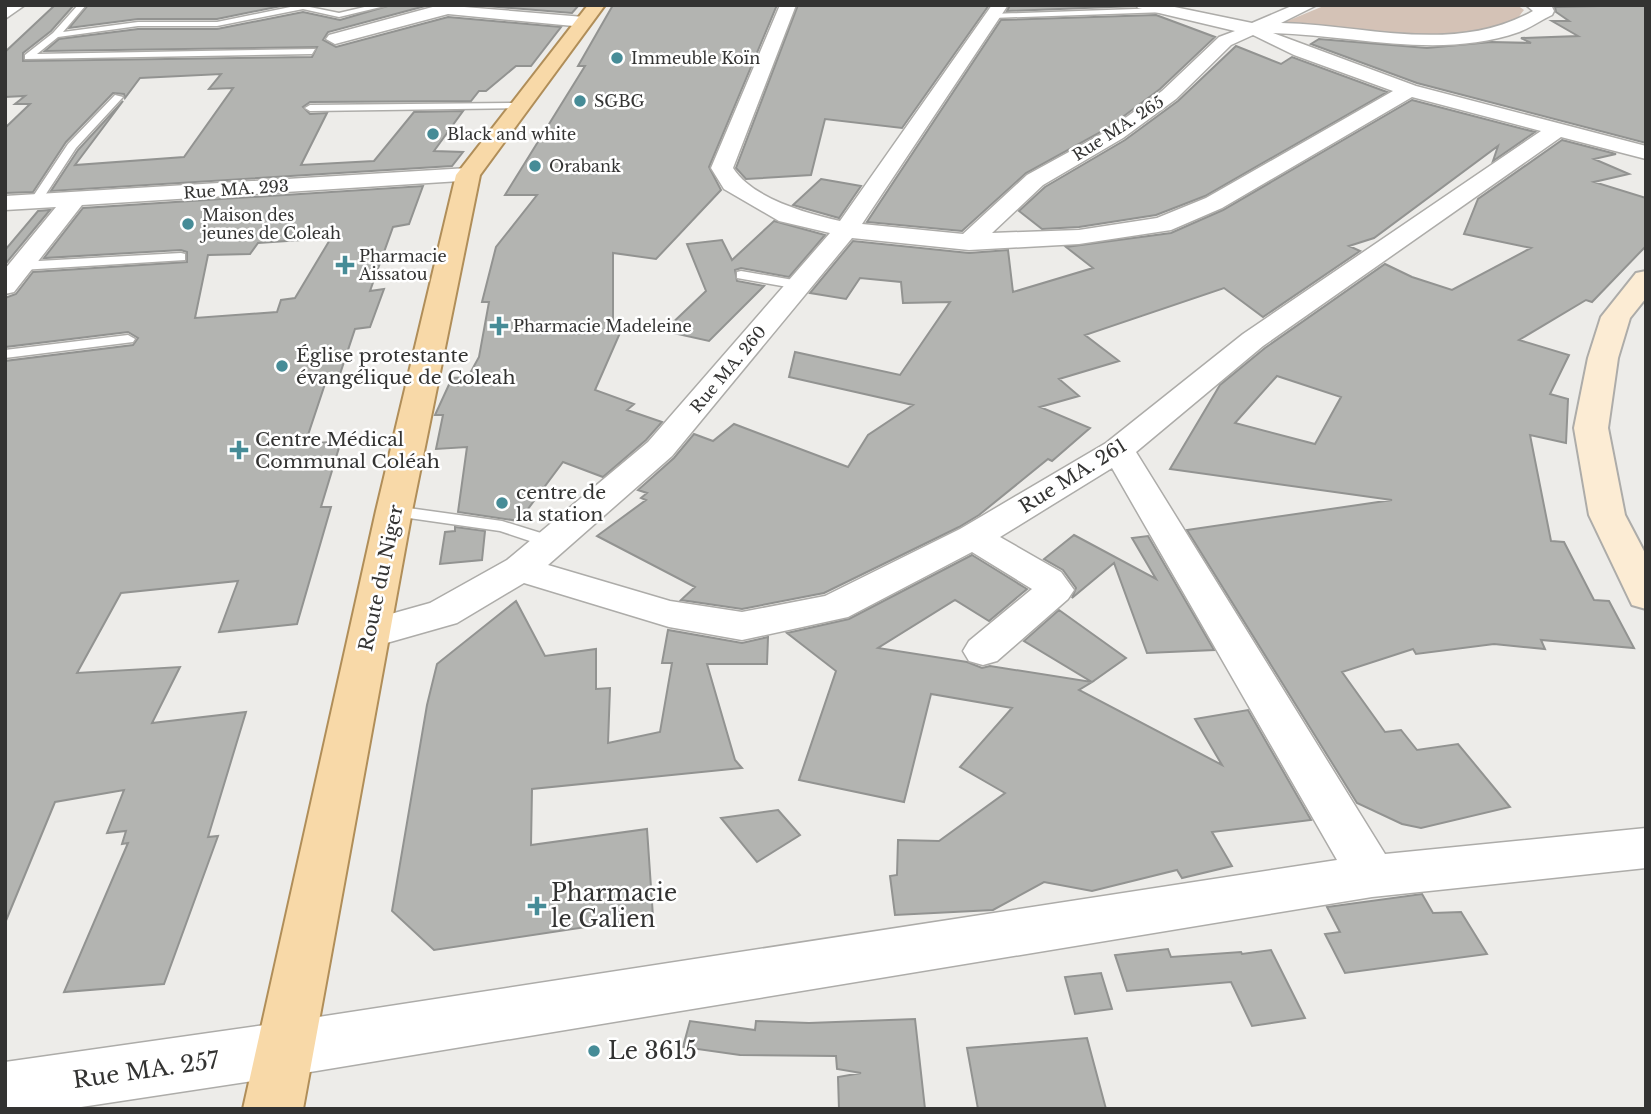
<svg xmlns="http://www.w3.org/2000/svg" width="1651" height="1114" font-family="'Libre Baskerville',serif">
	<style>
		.green { fill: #d4c2b6 }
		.building { fill: #b3b4b1; stroke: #929391; stroke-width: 2; fill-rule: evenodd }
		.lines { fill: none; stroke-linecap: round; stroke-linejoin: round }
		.service-casing { stroke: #adaca9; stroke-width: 3 }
		.minor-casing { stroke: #adaca9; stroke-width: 3 }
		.secondary-casing { stroke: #adaca9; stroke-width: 4 }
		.primary-casing { stroke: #b08e59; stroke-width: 4 }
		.service { fill: #fff; fill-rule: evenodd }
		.minor { fill: #fff; fill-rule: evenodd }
		.secondary { fill: #fcecd4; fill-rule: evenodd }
		.primary { fill: #f8d9a8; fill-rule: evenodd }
		.poi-dot { fill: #468c97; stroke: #fff; stroke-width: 2.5 }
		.labels { text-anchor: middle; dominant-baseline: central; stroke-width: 5; stroke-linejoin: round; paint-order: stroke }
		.far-poi-label { font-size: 16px; fill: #333332; stroke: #fff; text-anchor: start }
		.far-street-label { font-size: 16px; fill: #333332; stroke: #fff }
		.poi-label { font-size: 19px; fill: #333332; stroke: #fff; text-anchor: start }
		.street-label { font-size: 19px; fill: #333332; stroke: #fff }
		.near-poi-label { font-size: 23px; fill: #333332; stroke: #fff; text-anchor: start }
		.near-street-label { font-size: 23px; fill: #333332; stroke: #fff }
	</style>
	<rect width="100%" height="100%" fill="#edece9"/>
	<!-- green -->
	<path class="green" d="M1326,5H1517L1524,10C1521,13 1518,19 1514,22C1471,51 1337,27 1285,22Z"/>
	<!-- building -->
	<path class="building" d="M55,5H74L51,31L23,53V61L312,57L317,47L45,51L59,39L138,29H217L303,12L340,20L391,5H429L328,32L323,40L336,47L448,17L561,27L531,66H516L486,91H479L471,101L310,102L303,107L310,114L327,113L301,165L374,161L414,112L463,111L434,151L463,152L452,166L51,191L78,150L123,101L75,165L184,157L233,88L209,89L221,74L140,78L125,98L124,94L113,93L66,142L33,192L5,193V128L30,104H15L25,96L5,97V52Z
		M88,5H286L217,19H138L69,28Z
		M475,5H579L572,13Z
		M613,5H777L709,167L721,190L656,259L613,253V333H620L595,390L634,404L627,410L662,422L646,440L603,477L563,462L519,521L458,512L467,447L436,449L443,415H435L452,378L468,377L479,357L489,302H482L496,247L537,195H505L585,66H578Z
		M798,5H989L902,128L825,119L811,175L746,179L736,168Z
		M1010,5H1134V6L1007,11Z
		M1646,5V143L1417,83L1311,44L1319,39L1427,48L1491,42L1531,43L1521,38L1578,36L1552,21H1569L1556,12L1555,7Z
		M1156,15L1215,37L1160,89L1108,128L1026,173L962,231L867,222L1001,20Z
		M1236,46L1281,64L1292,57L1387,92L1205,196L1156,215L1079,227L1042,229L1019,211L1045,187L1125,140L1178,101Z
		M1412,100L1535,132L1493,161L1498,146L1374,238L1349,246L1360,251L1263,317L1224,288L1085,335L1119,361L1059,379L1079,396L1040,407L1090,428L1052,461L1048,459L979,515L959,527L824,593L742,609L681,600L695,587L597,536L646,500L641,498L647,493L638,490L674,458L694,434L713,441L734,424L848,467L868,435L913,405L789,377L795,352L900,375L950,302L903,303L901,282L860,278L846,299L810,293L853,241L969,253L1008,250L1013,292L1093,268L1066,247L1171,233L1223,210Z
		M1562,140L1616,154L1594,159L1629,174L1594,182L1646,198V246L1592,302L1586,300L1519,340L1569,355L1550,394L1568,399L1566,443L1530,435L1551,541L1564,542L1594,600L1609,601L1634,648L1541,640L1545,649L1494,644L1416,654L1413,649L1342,672L1385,732L1401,730L1417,750L1458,744L1510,807L1421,828L1402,824L1357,803L1187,530L1392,500L1170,469L1220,385L1265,348L1385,264L1412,277L1452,290L1531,248L1464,234L1478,199ZM1277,376L1341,397L1315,444L1235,423Z
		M821,179L861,186L839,218L793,205Z
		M423,186L409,224L393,227L370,291L384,289L370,327L355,329L339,377L327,378L305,444L341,441L321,507H331L297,624L219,632L238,581L121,593L77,673L180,667L152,723L246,712L208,837L218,836L164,984L64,992L128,843L122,844L126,831L107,833L124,790L55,802L5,923V361L133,345L138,338L128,332L5,347V298L16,294L33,272L187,262V252L181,250L44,258L83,208ZM331,238L295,298L281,300L277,312L195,318L208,255L250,254L258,243Z
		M50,210L7,262H5V250L38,211Z
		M774,221L825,235L789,277L741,268L735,270L737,281L764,286L709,341L664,331L706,291L687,244L722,240L732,260Z
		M455,527L485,531L482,560L440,564L445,532L455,531Z
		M1074,535L1156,579L1132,538L1148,536L1214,650L1147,653L1114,563L1072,598L1076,588L1063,570L1044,559Z
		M972,555L1027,589L989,621L955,600L878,648L967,662L982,668L990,666L1092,682L1079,690L1222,765L1195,719L1248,710L1311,820L1212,832L1232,866L1182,878L1177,870L1092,891L1044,882L993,910L895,915L890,876L897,875L898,840L939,841L1005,793L960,767L1012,708L931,694L904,802L799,780L836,671L787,633L849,619Z
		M516,601L545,656L596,649V689L610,688L608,743L660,732L672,663H662L668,630L742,643L768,637L767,664H707L735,760L742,768L532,789L531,845L647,829L653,917L434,950L392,911L427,705L437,664Z
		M1059,610L1126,658L1092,682L1024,641Z
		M778,810L800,835L757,862L721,818Z
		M1422,894L1433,913L1461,912L1487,954L1345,973L1325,934L1340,932L1327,907Z
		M1168,949L1171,957L1241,952L1242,954L1271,950L1305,1018L1252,1026L1231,982L1127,991L1115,955Z
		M1101,973L1112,1009L1075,1014L1065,977Z
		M915,1019L925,1109H839L838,1077L861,1073L837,1069L836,1056L740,1055L683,1047L690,1021L755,1030L756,1021L809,1023Z
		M1087,1038L1106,1109H978L967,1048Z"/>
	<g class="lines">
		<defs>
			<path id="service" d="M78,5H86L63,32L138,22H217L300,5L339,13L373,5H389L339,17L303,9L217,26H138L58,37L37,54L315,49L312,54L25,59V55L53,33Z
				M1163,8L1166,12L992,18L988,16L992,14Z
				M115,95L123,97L76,148L40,203H32L30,201L68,144Z
				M520,103L525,106L523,108L310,111L305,108L310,105Z
				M181,253L185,254V260L21,270L15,266L21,262Z
				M741,271L799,281L805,285L799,289L737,278V272Z
				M128,335L135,339L133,342L5,358V350Z
				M394,506L502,521L557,538L560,542L551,548L500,531L388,515L386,511L388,507Z"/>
			<path id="minor" d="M25,5L5,19L6,5Z
				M440,5L584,17L592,22L584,27L448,14L335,44L326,39L329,35Z
				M780,5H796L733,168C753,199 806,213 840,221L992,5H1008L862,224L963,234L1027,175L1109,130L1162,91L1219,37L1235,31L1138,8L1136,5H1165L1252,23L1294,5H1317L1281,23C1367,25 1453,55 1533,11L1526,5L1552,7L1554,11L1552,15C1541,20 1530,28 1519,32C1439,60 1354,35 1273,33L1416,86L1646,146V159L1561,137L1263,346L1136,452L1385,854L1646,828V868L1372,897L286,1076L68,1109H5V1062L286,1022L1337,860L1112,468L1000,537L1061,572L1074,590L1068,599L997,661L983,665L969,661L963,651L969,641L1032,589L972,552L848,617L742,640L669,627L524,583L457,623L369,648L355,644L349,634L355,624L430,603L507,560L648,442L830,233L779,221L724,189L711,168ZM1253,35L1294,55L1393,91L1206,198L1157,218L1079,230L992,233L1043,185L1123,138L1176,99L1231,45ZM1412,97L1541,131L1243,334L1106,443L960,529L825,596L742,612L670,601L548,565L672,456L852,238L969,250L1079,244L1171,230L1222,208Z
				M468,168L476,170L479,175L476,180L82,205L14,292L5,294V269L56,207L5,210V196Z"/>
			<path id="secondary" d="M1646,271V298L1630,318L1618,358L1608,428L1625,515L1646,555V609L1632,605L1589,515L1574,428L1588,358L1601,317L1636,273Z"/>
			<path id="primary" d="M588,5H605L480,175L412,511L303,1109H243L376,511L456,175Z"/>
		</defs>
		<!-- service casing -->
		<use href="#service" class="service-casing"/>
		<!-- minor casing -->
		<use href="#minor" class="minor-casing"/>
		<!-- secondary casing -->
		<use href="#secondary" class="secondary-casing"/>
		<!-- primary casing -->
		<use href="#primary" class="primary-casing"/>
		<!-- service -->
		<use href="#service" class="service"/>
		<!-- minor -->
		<use href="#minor" class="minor"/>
		<!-- secondary -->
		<use href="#secondary" class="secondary"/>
		<!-- primary -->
		<use href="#primary" class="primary"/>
	</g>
	<!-- markers -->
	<g class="poi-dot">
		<circle cx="617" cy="58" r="7"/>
		<circle cx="580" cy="101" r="7"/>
		<circle cx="433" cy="134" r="7"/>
		<circle cx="535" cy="166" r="7"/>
		<circle cx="188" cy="224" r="7"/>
		<path d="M341.5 254.5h7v7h7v7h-7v7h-7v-7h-7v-7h7z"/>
		<path d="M495.5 315.5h7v7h7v7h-7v7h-7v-7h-7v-7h7z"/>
		<circle cx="282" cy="366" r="7"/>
		<path d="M235.5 439.5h7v7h7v7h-7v7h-7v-7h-7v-7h7z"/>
		<circle cx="502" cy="503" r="7"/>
		<path d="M533.5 895.5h7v7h7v7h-7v7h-7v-7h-7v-7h7z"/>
		<circle cx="594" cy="1051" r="7"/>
	</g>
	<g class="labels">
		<!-- far-poi labels -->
		<g class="far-poi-label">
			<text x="631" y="58">Immeuble Koïn</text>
			<text x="594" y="101">SGBG</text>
			<text x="447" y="134">Black and white</text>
			<text x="549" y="166">Orabank</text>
			<text x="202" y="215">Maison des<tspan x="202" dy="18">jeunes de Coleah</tspan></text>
			<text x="359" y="256">Pharmacie<tspan x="359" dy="18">Aissatou</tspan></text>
			<text x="513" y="326">Pharmacie Madeleine</text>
		</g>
		<!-- far-street labels -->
		<g class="far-street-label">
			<text transform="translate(1118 128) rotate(-33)">Rue MA. 265</text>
			<text transform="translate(236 189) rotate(-4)">Rue MA. 293</text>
			<text transform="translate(728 369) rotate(-50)">Rue MA. 260</text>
		</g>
		<!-- poi labels -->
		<g class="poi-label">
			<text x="296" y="355">Église protestante<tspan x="296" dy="22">évangélique de Coleah</tspan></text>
			<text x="255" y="439">Centre Médical<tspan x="255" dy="22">Communal Coléah</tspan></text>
			<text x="516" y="492">centre de<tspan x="516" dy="22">la station</tspan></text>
		</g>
		<!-- street labels -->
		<g class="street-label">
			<text transform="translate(1073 476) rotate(-32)">Rue MA. 261</text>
			<text transform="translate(381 578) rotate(-78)">Route du Niger</text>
		</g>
		<!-- near-poi labels -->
		<g class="near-poi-label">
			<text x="551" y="893">Pharmacie<tspan x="551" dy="26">le Galien</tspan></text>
			<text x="608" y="1051">Le 3615</text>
		</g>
		<!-- near-street labels -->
		<g class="near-street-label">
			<text transform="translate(146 1070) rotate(-8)">Rue MA. 257</text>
		</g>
	</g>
	<!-- border -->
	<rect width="1651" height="1114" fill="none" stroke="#333332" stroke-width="14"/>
</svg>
